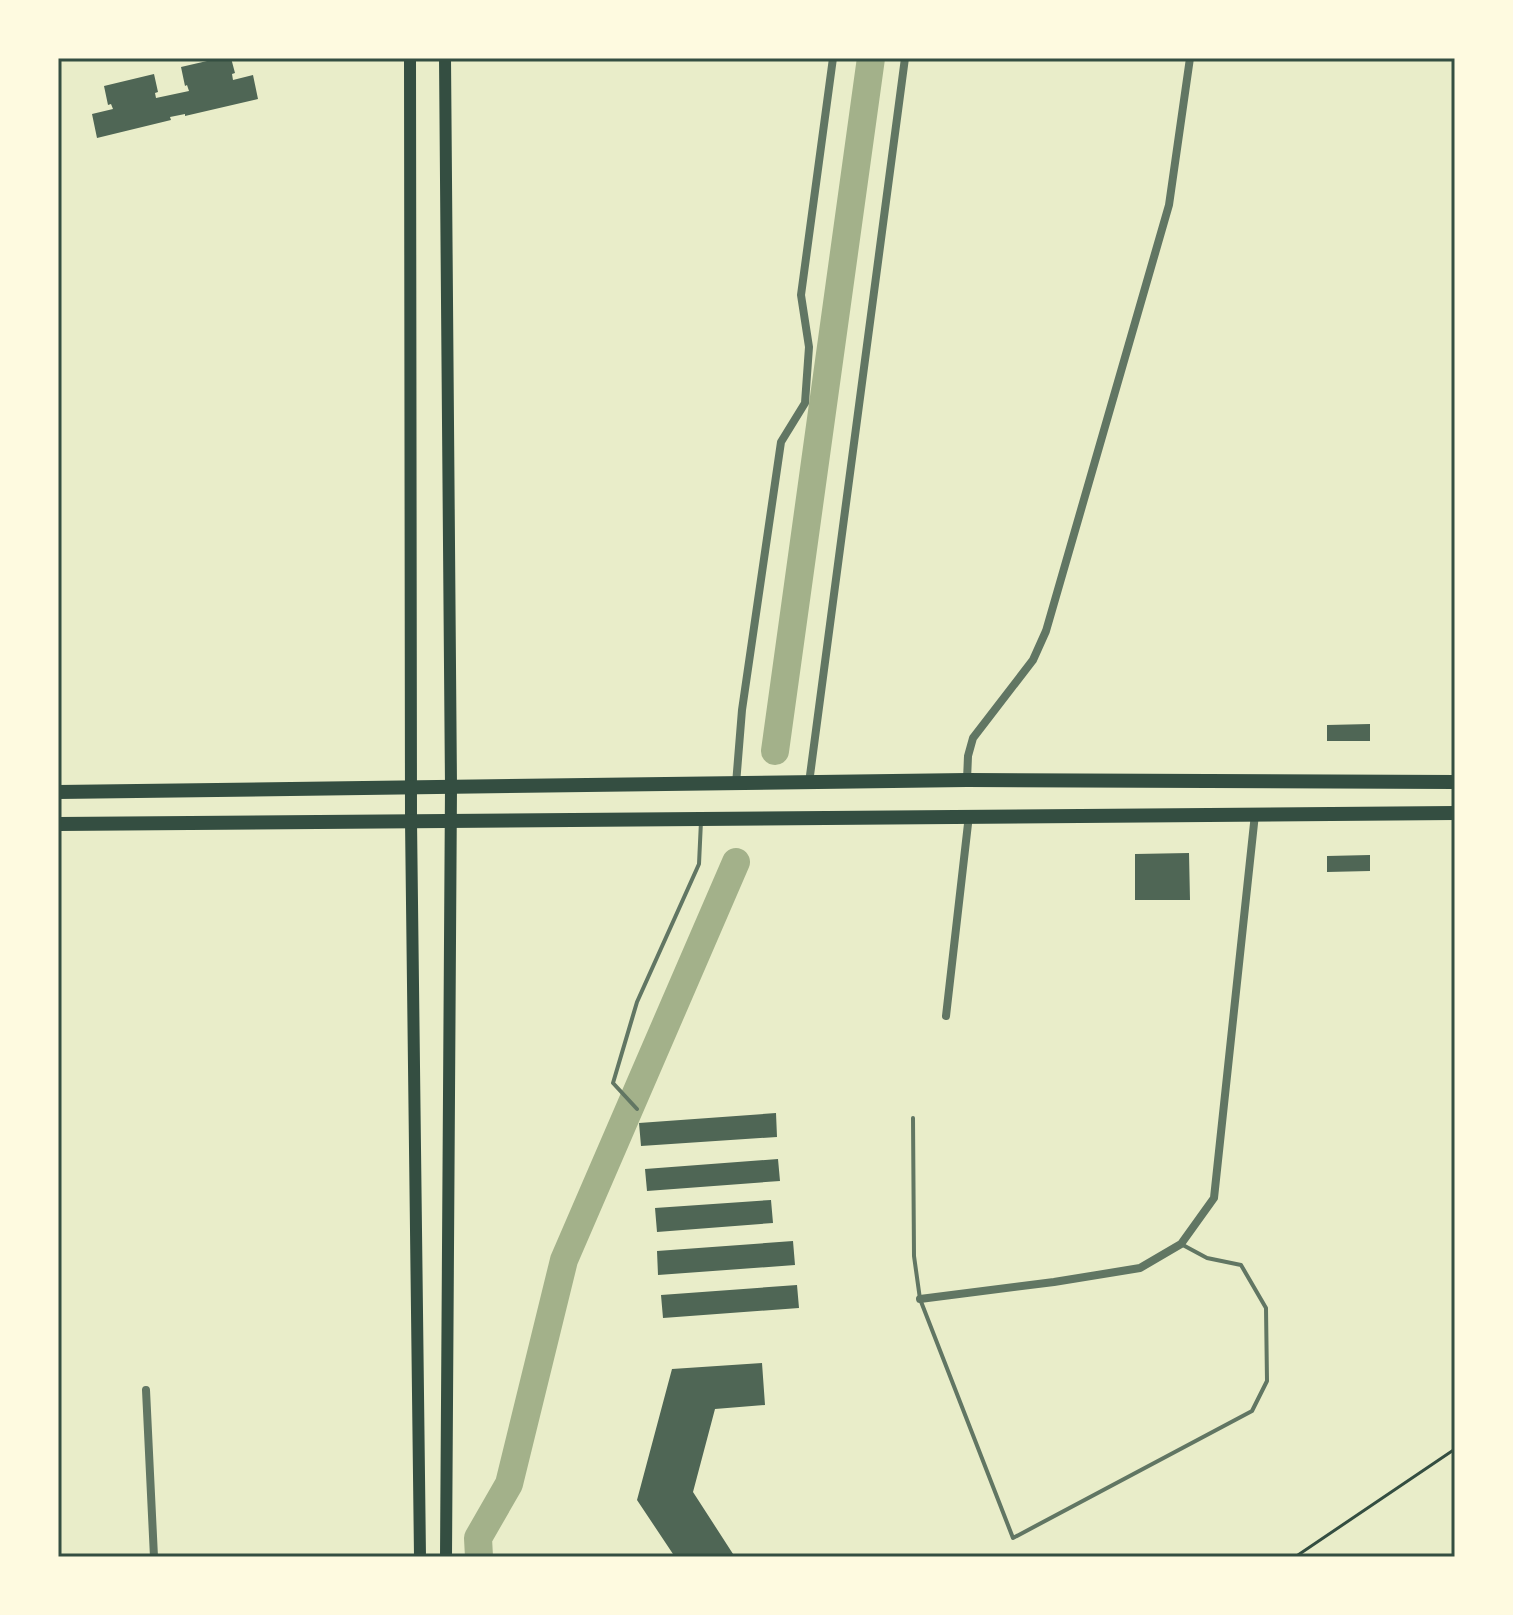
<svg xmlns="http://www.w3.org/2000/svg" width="1513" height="1615" font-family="Manrope,sans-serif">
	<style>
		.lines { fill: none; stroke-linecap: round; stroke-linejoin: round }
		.river { stroke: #a3b18a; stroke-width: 28 }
		.building { fill: #4f6655 }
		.path { stroke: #344e41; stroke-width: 3 }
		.service { stroke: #617663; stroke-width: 4 }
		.minor { stroke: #617663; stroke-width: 8 }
		.secondary { stroke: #344e41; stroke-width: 12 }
		.primary { stroke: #344e41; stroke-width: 14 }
		.neatline { fill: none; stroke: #344e41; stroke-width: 3 }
	</style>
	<rect width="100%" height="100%" fill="#e9edc9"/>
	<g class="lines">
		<!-- river -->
		<path class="river" d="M775,751L871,58
			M479,1557L478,1538L509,1484L564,1260L736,862"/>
	</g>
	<!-- building -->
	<path class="building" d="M220,58H231L235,73L232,74L233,80L253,75L258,99L185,116V114L170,117L171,120L97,138L92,114L113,109L111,104L108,105L104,86L154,74L158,92L155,93L156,98L189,91L187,85L185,86L181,67Z
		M1370,724V741H1327V725Z
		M1189,853L1190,900H1135V854Z
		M1370,855V871L1327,872V856Z
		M776,1113L777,1137L641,1146L639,1123Z
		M778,1159L780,1181L647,1191L645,1169Z
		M771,1200L773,1223L657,1232L655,1208Z
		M793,1241L795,1265L658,1275L657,1251Z
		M797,1285L799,1308L663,1318L661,1295Z
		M762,1363L765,1405L715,1409L693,1492L735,1557H675L637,1500L672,1369Z"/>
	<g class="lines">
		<!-- path -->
		<path class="path" d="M1295,1557L1455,1449"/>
		<!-- service -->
		<path class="service" d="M637,1109L613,1083L637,1002L699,864L701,821
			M913,1118L914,1256L920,1299L1013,1538L1252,1411L1267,1381L1266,1308L1241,1265L1207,1258L1181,1244"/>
		<!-- minor -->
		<path class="minor" d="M967,780L968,756L973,738L1033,660L1046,631L1169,205L1190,58
			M809,783L905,58
			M736,784L742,710L781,442L805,403L809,347L801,295L833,58
			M946,1016L969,815
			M920,1299L1054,1282L1140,1268L1181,1244L1214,1198L1255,814
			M146,1390L154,1557"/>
		<!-- secondary -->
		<path class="secondary" d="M410,58L411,821L420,1557
			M445,58L451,787L446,1557"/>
		<!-- primary -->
		<path class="primary" d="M58,792L967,780L1455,782
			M58,824L1455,813"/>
	</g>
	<!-- border -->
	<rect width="1513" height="1615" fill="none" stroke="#fefae0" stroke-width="120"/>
	<rect x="60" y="60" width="1393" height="1495" class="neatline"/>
</svg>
